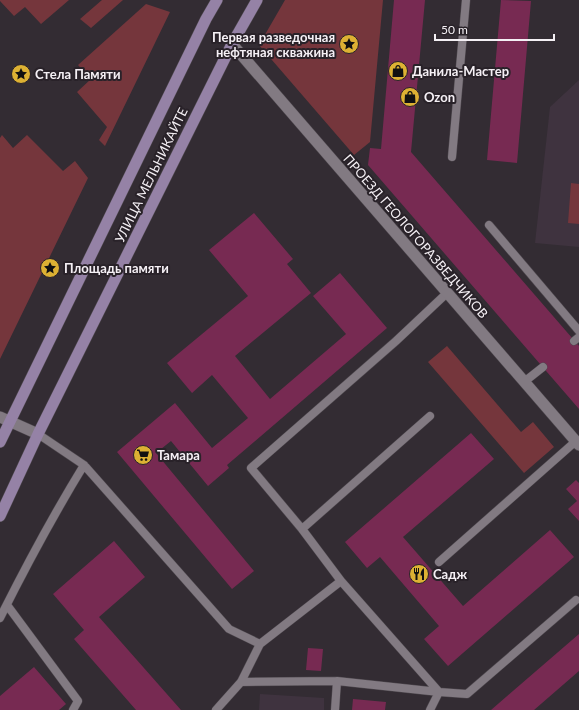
<svg xmlns="http://www.w3.org/2000/svg" width="579" height="710" font-family="Lato,sans-serif">
	<style>
		.built { fill: #3f333f }
		.green { fill: #75363c }
		.building { fill: #772a52 }
		.lines { fill: none; stroke-linecap: round; stroke-linejoin: round }
		.service-casing { stroke: #4f494f; stroke-width: 9 }
		.minor-casing { stroke: #4f494f; stroke-width: 12 }
		.tertiary-casing { stroke: #4f494f; stroke-width: 12 }
		.secondary-casing { stroke: #4f494f; stroke-width: 12 }
		.service { stroke: #827a82; stroke-width: 8 }
		.minor { stroke: #827a82; stroke-width: 11 }
		.tertiary { stroke: #827a82; stroke-width: 11 }
		.secondary { stroke: #9582a6; stroke-width: 11 }
		.labels { text-anchor: middle; dominant-baseline: central; stroke-width: 4; stroke-linejoin: round; paint-order: stroke }
		.poi-label { font-size: 13px; font-weight: bold; fill: #f5f0f5; stroke: #292229; text-anchor: start }
		.street-label { font-size: 13px; fill: #f5f0f5; stroke: #292229 }
	</style>
	<rect width="100%" height="100%" fill="#332c33"/>
	<!-- built -->
	<path class="built" d="M579,80V247L535,243L550,107Z
		M260,694L324,698V710H259Z"/>
	<!-- green -->
	<path class="green" d="M0,0H69L41,24L25,7L14,16L0,1Z
		M102,0H123L91,28L80,19Z
		M285,0H383L370,142L354,155L259,45Z
		M146,4L170,12L105,146L99,140L107,127L77,92L91,79L78,65Z
		M2,135L13,148L27,135L63,171L75,161L88,178L0,359V138Z
		M571,183L579,184V224L568,223Z
		M447,346L521,432L533,422L554,447L524,473L428,362Z"/>
	<!-- building -->
	<path class="building" d="M394,0H425L411,152L579,346V409L368,165L370,148L381,149Z
		M501,0L531,1L517,163L487,160Z
		M254,213L293,259L287,264L311,293L235,356L270,399L346,334L313,296L340,273L387,328L227,465L229,468L208,486L171,441L156,453L254,571L232,589L117,452L175,403L212,448L248,418L212,375L192,393L167,363L248,296L209,250Z
		M471,433L494,459L403,537L463,606L550,530L574,557L448,666L424,639L439,626L380,557L367,568L345,542Z
		M576,480L579,483V521L568,509L577,501L566,489Z
		M114,541L145,577L99,617L181,710H136L74,639L84,630L53,594Z
		M579,634V671L534,710H491Z
		M308,648L323,649L321,671L306,670Z
		M34,667L66,704L59,710H0V696Z
		M353,699L386,702L385,710H352Z"/>
	<g class="lines">
		<defs>
			<path id="service" d="M452,157L466,0
				M489,225L523,265L579,331
				M447,293L396,341L251,468L302,529L341,581L439,692L467,694L576,600
				M574,341L579,337
				M524,382L543,367
				M38,434L84,465L229,629L260,644L341,581
				M302,529L430,416
				M439,562L576,441
				M7,605L78,701L73,710
				M0,618C26,566 54,514 84,465
				M241,682L337,681
				M216,710L241,682L260,644
				M335,710L337,681L439,692L430,710"/>
			<path id="minor" d="M232,44L579,445"/>
			<path id="tertiary" d="M0,417L38,434"/>
			<path id="secondary" d="M0,442L206,19L217,0
				M0,516L38,434L232,44L257,0"/>
		</defs>
		<!-- service casing -->
		<use href="#service" class="service-casing"/>
		<!-- minor casing -->
		<use href="#minor" class="minor-casing"/>
		<!-- tertiary casing -->
		<use href="#tertiary" class="tertiary-casing"/>
		<!-- secondary casing -->
		<use href="#secondary" class="secondary-casing"/>
		<!-- service -->
		<use href="#service" class="service"/>
		<!-- minor -->
		<use href="#minor" class="minor"/>
		<!-- tertiary -->
		<use href="#tertiary" class="tertiary"/>
		<!-- secondary -->
		<use href="#secondary" class="secondary"/>
	</g>
	<!-- icons -->
	<defs>
		<symbol id="sight-disc" viewBox="-11 -11 22 22"><circle r="9.5" fill="#ddb133" stroke="#292229"/><path d="M0-6L1.8-2.2L6-1.7L2.9 1.2L3.7 5.4L0 3.3L-3.7 5.4L-2.9 1.2L-6-1.7L-1.8-2.2Z" fill="#111"/></symbol>
		<symbol id="shop-disc" viewBox="-11 -11 22 22"><circle r="9.5" fill="#ddb133" stroke="#292229"/><path d="M-5-2.5h2.3a2.7 3.5 0 0 1 5.4 0H5L5.5 6h-11ZM-1.5-2.5h3a1.5 2.3 0 0 0-3 0Z" fill="#111"/></symbol>
		<symbol id="supermarket-disc" viewBox="-11 -11 22 22"><circle r="9.5" fill="#ddb133" stroke="#292229"/><path d="M-6-5.5h2.5l.6 2H6L4.5 2H-2.5L-4.4-4H-6ZM-1.5 3.2a1.3 1.3 0 1 0 .1 0ZM3 3.2a1.3 1.3 0 1 0 .1 0Z" fill="#111"/></symbol>
		<symbol id="restaurant-disc" viewBox="-11 -11 22 22"><circle r="9.5" fill="#ddb133" stroke="#292229"/><path d="M-5-6h1v4h1v-4h1v4h1v-4h1v5L-1.5 .5V6h-2V.5L-5-1ZM5-6V6H3V1.5H1.5Q1.5-4 5-6Z" fill="#111"/></symbol>
	</defs>
	<g fill-rule="evenodd">
		<use href="#sight-disc" x="338" y="33" width="22" height="22"/>
		<use href="#shop-disc" x="387" y="60" width="22" height="22"/>
		<use href="#sight-disc" x="10" y="63" width="22" height="22"/>
		<use href="#shop-disc" x="399" y="86" width="22" height="22"/>
		<use href="#sight-disc" x="39" y="257" width="22" height="22"/>
		<use href="#supermarket-disc" x="132" y="444" width="22" height="22"/>
		<use href="#restaurant-disc" x="408" y="563" width="22" height="22"/>
	</g>
	<g class="labels">
		<!-- poi labels -->
		<g class="poi-label">
			<text x="335" y="37" text-anchor="end">Первая разведочная<tspan x="335" dy="15">нефтяная скважина</tspan></text>
			<text x="412" y="71">Данила-Мастер</text>
			<text x="35" y="74">Стела Памяти</text>
			<text x="424" y="97">Ozon</text>
			<text x="64" y="268">Площадь памяти</text>
			<text x="157" y="455">Тамара</text>
			<text x="433" y="574">Садж</text>
		</g>
		<!-- street labels -->
		<g class="street-label">
			<text transform="translate(151 175) rotate(-64)">УЛИЦА МЕЛЬНИКАЙТЕ</text>
			<text transform="translate(416 236) rotate(49)">ПРОЕЗД ГЕОЛОГОРАЗВЕДЧИКОВ</text>
		</g>
	</g>
	<!-- scale -->
	<path d="M435 34v6h119v-6" fill="none" stroke="#f5f0f5" stroke-width="2"/>
	<text x="441" y="34" font-size="12" fill="#f5f0f5" stroke="#292229" stroke-width="3" paint-order="stroke">50 m</text>
</svg>
